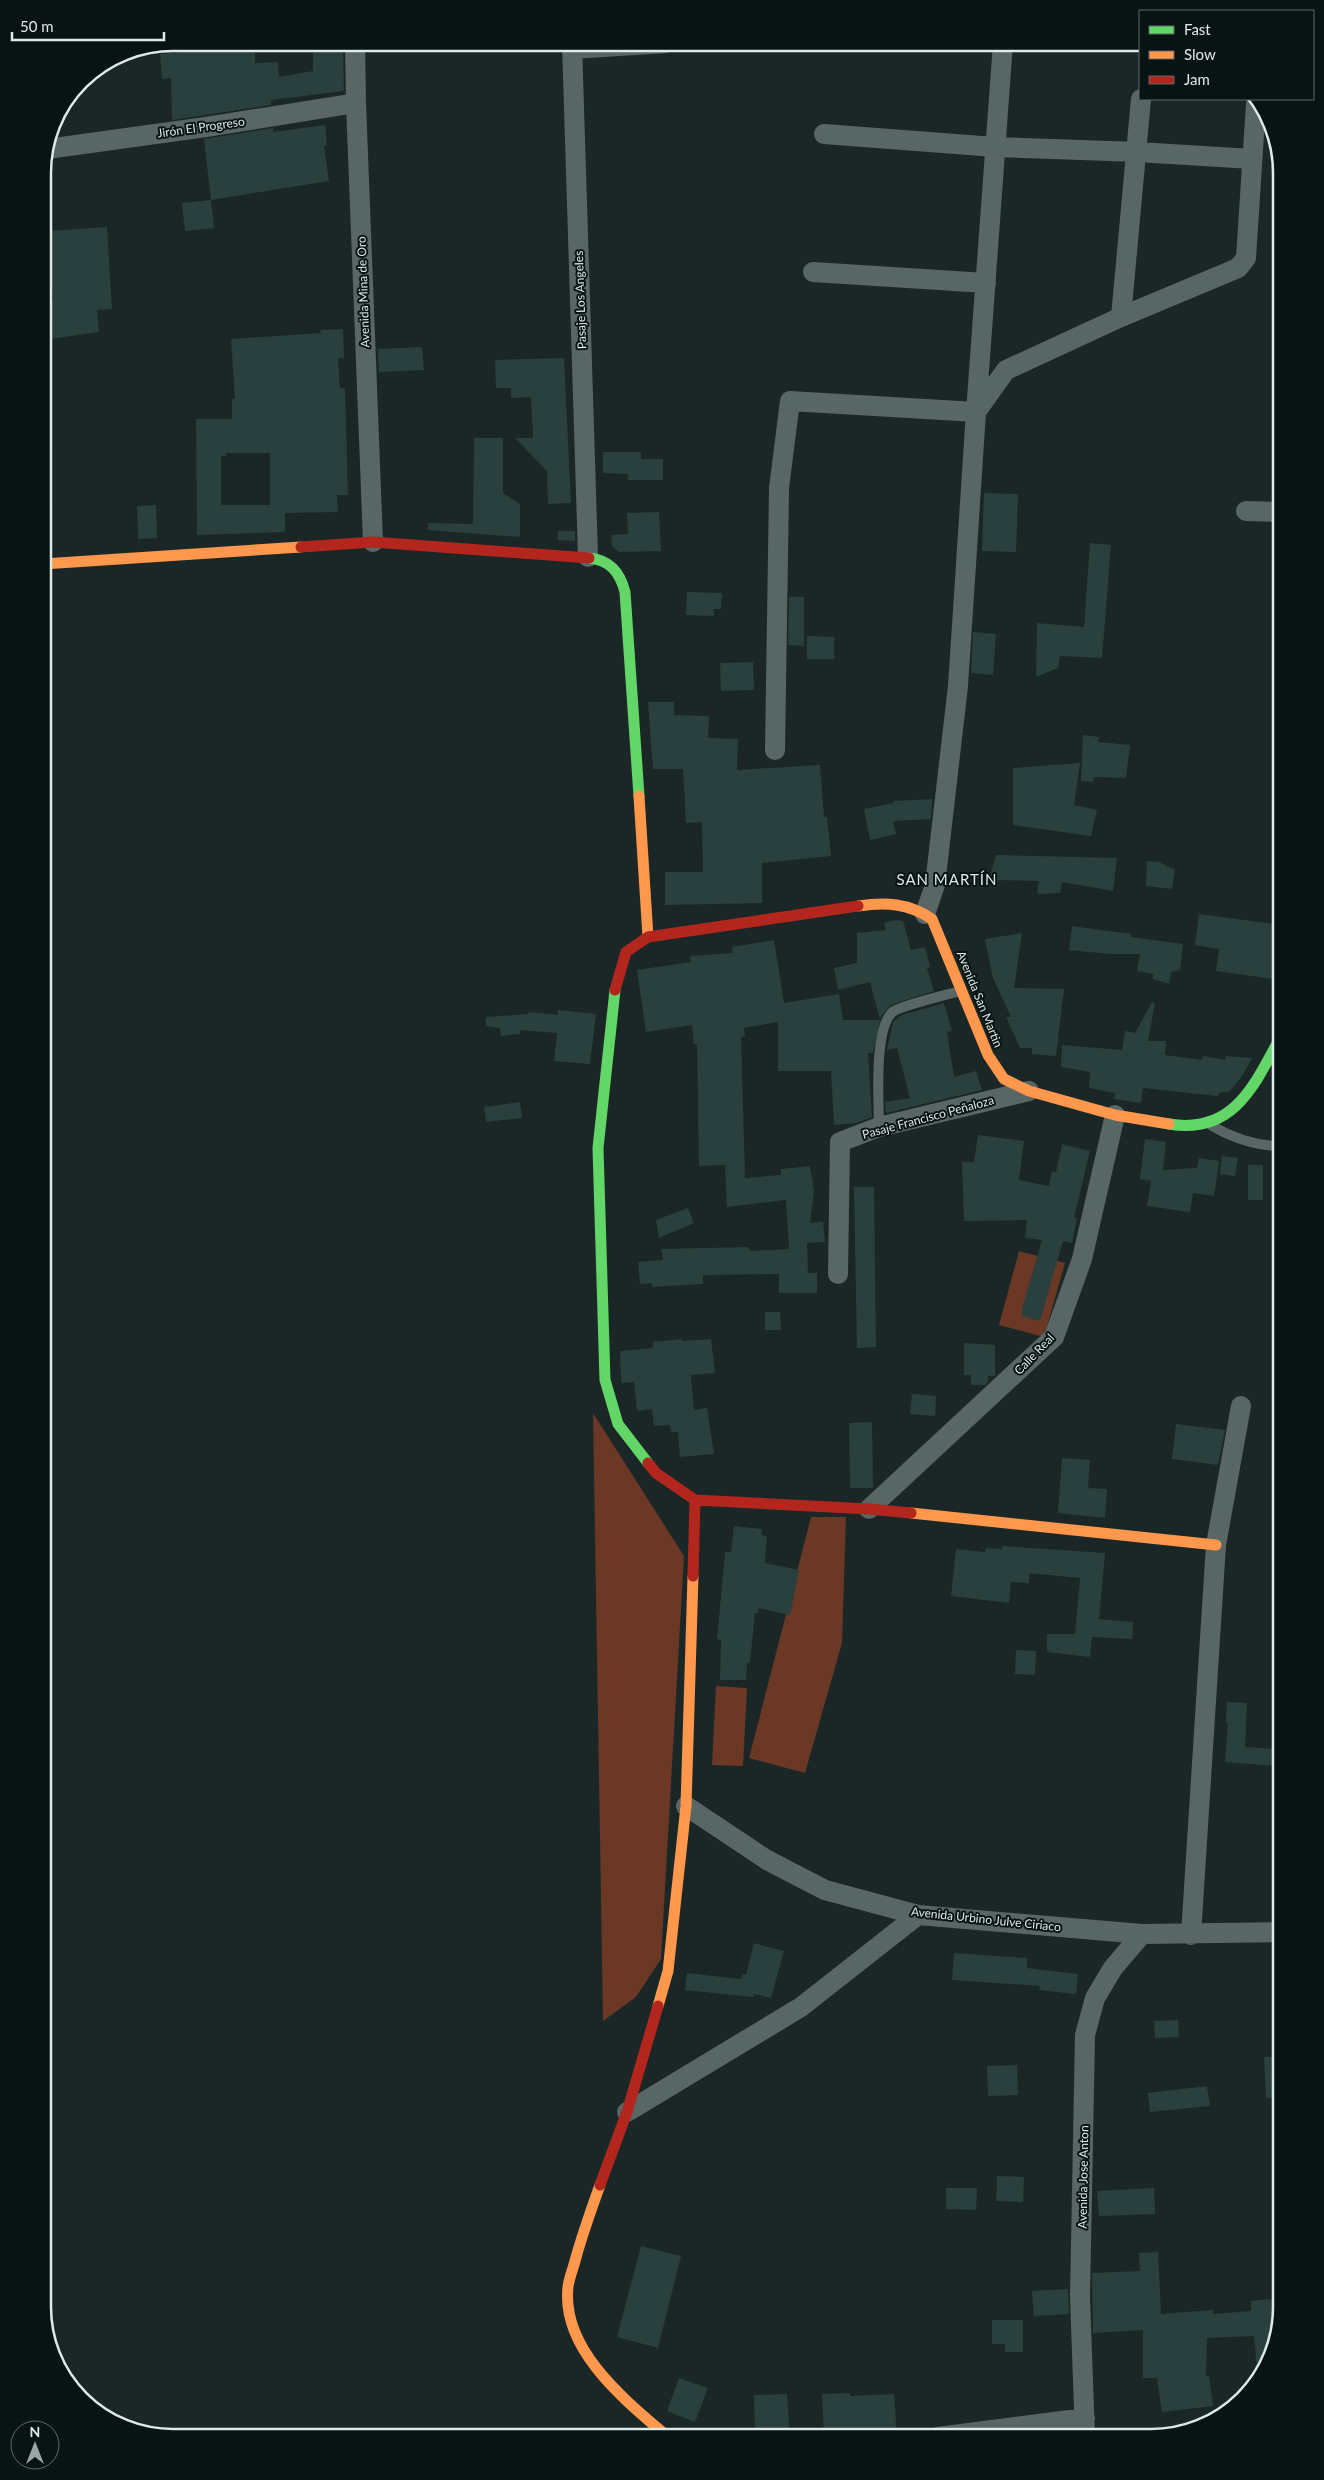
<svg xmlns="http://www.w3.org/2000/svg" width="1324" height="2480" font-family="Lato,sans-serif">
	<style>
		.green { fill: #6a3824 }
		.building { fill: #29403e; fill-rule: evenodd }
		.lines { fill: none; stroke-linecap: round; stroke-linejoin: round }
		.lane { stroke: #586664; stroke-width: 10 }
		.street { stroke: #586664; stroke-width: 20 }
		.fast { stroke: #63d668; stroke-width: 11 }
		.slow { stroke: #ff974d; stroke-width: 11 }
		.jam { stroke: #b3261e; stroke-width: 11 }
		.labels { text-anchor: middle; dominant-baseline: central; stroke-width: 4; stroke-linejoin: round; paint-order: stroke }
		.street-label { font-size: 12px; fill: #ddeae8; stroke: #091312 }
		.quarter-label { font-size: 15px; letter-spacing: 1px; fill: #ddeae8; stroke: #091312 }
		.rim { fill: none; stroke: #ddeae8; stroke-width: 2.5 }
	</style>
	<rect width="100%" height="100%" fill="#1a2726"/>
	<!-- green -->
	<path class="green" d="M1019,1251L1065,1263L1044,1337L999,1325Z
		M593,1413L684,1556L661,1959L636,1997L603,2021Z
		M811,1517H846L842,1643L805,1773L749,1758Z
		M716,1686L747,1688L743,1766L712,1765Z"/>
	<!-- building -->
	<path class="building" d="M255,45V63L278,62L279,77L313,71V52L343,51L344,91L271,100V105L172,120L171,78L162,79L160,54L214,49V46Z
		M325,125L327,145L324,146L329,181L211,200L204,139L273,128V132Z
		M211,200L214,228L185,231L182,203Z
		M107,227L112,309L97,310L99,332L43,340V301L53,300L48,231Z
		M343,329L344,358H338L340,388H345L348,495H337L338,512L285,513V532L197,535L196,419H232V399H235L231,339L321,333L320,330ZM226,453H270V505H221V456H226Z
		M422,347L424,370L379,372L378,349Z
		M564,358L571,503L548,504L547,471L515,438H533L531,397L511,398V388H496L495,360Z
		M474,438H503V493L520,504V537L428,530V523L473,524Z
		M603,452H641V459H663V480H628V474L603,473Z
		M984,493L1018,494L1016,552L982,551Z
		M156,505L157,538L138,539L137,506Z
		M659,512L661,551L619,552L612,546L611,535L628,534L627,513Z
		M558,531H575V541L558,540Z
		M1090,543L1111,545L1102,658L1060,656L1058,668L1036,677L1037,623L1084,627Z
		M687,592L722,593L721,609H714V616L686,615Z
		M789,597H804V646L788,645Z
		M973,632L996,634L993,675L971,673Z
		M807,636L834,637V659H807Z
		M753,662L754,690L721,691L720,663Z
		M648,702H674V715L709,716L708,738L738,739L737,770L820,765L824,817H827L831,856L762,863V903L665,905V872H703L702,822L686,823L683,769H653Z
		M1083,735L1099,737L1098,742L1130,745L1126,778L1094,777L1093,782L1081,781Z
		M1080,763L1074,805L1097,810L1091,836L1013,825V768Z
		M932,799L931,819L893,821L896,834L870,840L864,809L893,803V801Z
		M996,855L1117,858L1113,891L1062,882L1060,893L1037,894L1039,881L989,880Z
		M1147,861L1159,862L1175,870L1172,889L1146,886Z
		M1199,914L1282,925V980L1216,971L1219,949L1195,945Z
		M895,920L903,921L911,950L925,947L930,967L927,968L934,991L891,1005L881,1016L873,1053H868L872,1117L856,1123L834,1125L831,1071H778V1022L744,1028L745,1037H741L745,1178L781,1175V1169L810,1166L814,1191L810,1223L823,1222L825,1242L807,1243L808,1273H817V1293H779V1274L703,1275V1284L652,1287V1283L640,1284L638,1262L663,1260L661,1249L749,1247L750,1251L789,1249L786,1200L727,1207L725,1165L699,1166L697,1044H694L692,1025L646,1032L637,970L691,962L690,956L733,953L732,947L774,940L784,1003L839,994L843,1020H880L870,982L838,990L834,968L857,963V933L886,930L884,923Z
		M1072,926L1131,934V937L1183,944L1180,970L1171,972L1169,984L1153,979V974L1137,971L1140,954H1110L1069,950Z
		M1022,933L1014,988L1064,989L1056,1056L1032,1054V1048H1020L1006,1017H1011L993,978L985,939Z
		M1152,1002L1155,1003L1148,1041H1166L1165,1055L1202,1060L1203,1056L1225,1060L1226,1056L1252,1058L1242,1076L1230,1091L1219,1093L1218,1096L1143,1088L1141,1103L1114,1099L1115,1093L1089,1088L1090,1072L1061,1067L1062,1045L1122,1050L1125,1031L1135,1033Z
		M944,1003L952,1031L947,1032L954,1077L976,1071L982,1090L886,1113L885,1102L910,1098L897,1048L887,1050L893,1022L902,1015Z
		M558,1010L596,1014L590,1064L554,1061L557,1033L520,1030V1034L501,1036L500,1028L486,1026V1017L528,1014L529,1012L558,1015Z
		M520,1102L522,1118L486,1122L484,1107Z
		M978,1135L1024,1141L1019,1180L1049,1186L1052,1171L1056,1172L1062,1144L1090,1151L1074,1218H1077L1072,1243L1063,1241L1040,1321L1022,1316V1309L1042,1240L1025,1238L1027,1220L964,1221L962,1162H974Z
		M1145,1139L1166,1142L1163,1170L1197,1168L1199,1158L1219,1161L1214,1196L1193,1193L1190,1212L1147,1206L1151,1181L1140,1179Z
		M1222,1156L1238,1158L1235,1176L1220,1174Z
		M1248,1165H1263V1200H1248Z
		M854,1187H874L876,1347L857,1348Z
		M688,1208L694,1223L659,1238L656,1220Z
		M765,1312H780L781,1330H765Z
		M682,1339V1341L711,1339L715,1373L691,1375L694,1410L707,1408L714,1454L680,1457L678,1432H671L670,1425L654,1426L652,1409L637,1411L634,1382L622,1383L621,1378L620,1351L653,1348V1342Z
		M964,1343L995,1345V1376H988V1382L985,1385H971V1375H964Z
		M912,1394L936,1396L935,1416L910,1414Z
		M872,1422L873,1488H850L849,1423Z
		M1176,1424L1225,1430L1218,1465L1172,1459Z
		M1062,1458L1090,1460L1088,1488L1107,1489L1105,1518L1058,1513Z
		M734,1526L762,1529L761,1535L767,1536L765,1563L799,1570L790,1615L758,1608V1613H755L750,1663H747L746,1680H720L721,1640L717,1639L725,1552H731Z
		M1002,1546L1105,1553L1099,1619L1133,1622L1132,1639L1092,1637L1090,1657L1047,1652V1634H1075L1080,1578L1029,1573V1583L1011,1582L1009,1603L951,1596L956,1549L985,1552L986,1548L1002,1549Z
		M1016,1650L1036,1651L1035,1675L1015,1674Z
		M1227,1702L1247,1703L1245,1747L1276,1749L1275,1766L1225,1762L1228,1723H1226Z
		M754,1943L784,1951L771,1998L754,1994L753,1997L685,1990L687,1973L741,1979L742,1974L746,1975Z
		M954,1953L1027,1958V1968L1078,1974L1076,1994L1039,1990L1040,1986L952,1980Z
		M1178,2020L1179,2037L1155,2038L1154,2021Z
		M1281,2056L1282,2097L1266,2098L1264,2057Z
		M1017,2065L1018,2095L988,2096L987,2066Z
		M1207,2086L1210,2106L1150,2112L1148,2093Z
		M997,2176L1024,2177L1023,2202L996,2201Z
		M946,2188H977L976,2210L946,2209Z
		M1154,2188L1155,2214L1099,2216L1097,2191Z
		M641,2246L681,2256L658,2348L617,2337Z
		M1158,2252L1161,2314L1213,2310V2314L1251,2311V2301L1273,2299L1275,2329L1258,2380L1254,2336L1207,2338L1206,2376H1209L1213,2406L1162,2412L1157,2378H1143V2330L1093,2333L1092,2273L1140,2271L1139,2253Z
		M1068,2289L1069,2314L1034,2316L1032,2291Z
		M992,2320H1023V2352H1005V2344H992Z
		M679,2378L708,2388L695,2422L667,2411Z
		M850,2393V2396L894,2394L897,2437H824L822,2394Z
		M787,2394L790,2437H755L754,2395Z"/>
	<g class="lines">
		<!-- lane -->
		<path class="lane" d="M1212,1126C1233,1138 1257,1146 1281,1146
			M879,1127C879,1103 873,1025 894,1011C904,1005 946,995 960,991"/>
		<!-- street -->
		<path class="street" d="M355,43L356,103L373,542
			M572,43L588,557
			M572,49L666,43
			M824,134L995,147L1138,152L1252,159
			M47,149L206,127L356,103
			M813,272L986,283
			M1121,317L1141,99
			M1246,511L1281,512
			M775,750L779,488L790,401L976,412L1003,43
			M925,914L935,885L958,686L976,412L1006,370L1121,317L1238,268L1246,258L1256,104
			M838,1274L840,1142L879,1127L1029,1091
			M869,1509L1054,1337L1082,1259L1115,1115
			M686,1806L767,1860L825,1890L918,1915L1142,1934L1281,1932
			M1191,1935L1216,1545L1241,1406
			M627,2112L801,2007L918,1915
			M938,2437L1085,2418
			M1085,2437L1080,2297L1085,2035L1095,1998L1113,1968L1142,1934"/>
		<!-- fast -->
		<path class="fast" d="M589,558C610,560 620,572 625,592L639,796
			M615,990L598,1148L605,1380L618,1424L648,1463
			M1169,1124C1234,1135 1255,1084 1281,1036"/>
		<!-- slow -->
		<path class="slow" d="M43,564L301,547
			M639,796L648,937
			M858,906C886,902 908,903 932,919L988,1055L1004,1079L1029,1091L1115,1115L1169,1124
			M911,1513L1216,1545
			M658,2006L668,1971L686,1806L693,1576
			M600,2185C591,2210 582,2235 575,2261C573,2269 569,2278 568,2287C561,2350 626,2401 668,2437"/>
		<!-- jam -->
		<path class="jam" d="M301,547L373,542L589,558
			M615,990L626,952L648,937L858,906
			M648,1463L656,1473L695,1500L869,1509L911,1513
			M693,1576L695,1500
			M600,2185L627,2112L658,2006"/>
	</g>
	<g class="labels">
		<!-- street labels -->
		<g class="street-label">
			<text transform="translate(201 127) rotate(-8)">Jirón El Progreso</text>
			<text transform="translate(363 292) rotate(-92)">Avenida Mina de Oro</text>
			<text transform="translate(580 300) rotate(-92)">Pasaje Los Angeles</text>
			<text transform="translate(980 999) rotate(68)">Avenida San Martin</text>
			<text transform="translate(928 1117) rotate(-15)">Pasaje Francisco Peñaloza</text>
			<text transform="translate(1034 1354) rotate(-46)">Calle Real</text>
			<text transform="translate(986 1919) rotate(6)">Avenida Urbino Julve Ciriaco</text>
			<text transform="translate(1083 2177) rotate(-89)">Avenida Jose Anton</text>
		</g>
		<!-- quarter labels -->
		<g class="quarter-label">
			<text x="947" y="879">SAN MARTÍN</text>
		</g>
	</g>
	<!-- crop -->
	<path d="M0 0H1324V2480H0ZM173 51H1151A122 122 0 0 1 1273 173V2307A122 122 0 0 1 1151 2429H173A122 122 0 0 1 51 2307V173A122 122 0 0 1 173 51Z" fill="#091312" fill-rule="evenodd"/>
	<path class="rim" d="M173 51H1151A122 122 0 0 1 1273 173V2307A122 122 0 0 1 1151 2429H173A122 122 0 0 1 51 2307V173A122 122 0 0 1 173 51Z"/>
	<!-- legend -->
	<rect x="1139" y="10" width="175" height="90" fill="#091312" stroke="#5e6968"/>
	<rect x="1149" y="26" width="25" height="8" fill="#63d668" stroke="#5e6968"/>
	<text x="1184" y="35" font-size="15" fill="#ddeae8">Fast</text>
	<rect x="1149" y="51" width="25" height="8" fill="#ff974d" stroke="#5e6968"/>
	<text x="1184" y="60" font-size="15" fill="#ddeae8">Slow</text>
	<rect x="1149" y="76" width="25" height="8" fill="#b3261e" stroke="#5e6968"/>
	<text x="1184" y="85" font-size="15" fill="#ddeae8">Jam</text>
	<!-- north arrow -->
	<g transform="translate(35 2445)"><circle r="24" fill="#091312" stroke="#5e6968"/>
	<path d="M0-4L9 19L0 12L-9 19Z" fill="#99a6a4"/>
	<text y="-8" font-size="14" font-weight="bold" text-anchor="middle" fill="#ddeae8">N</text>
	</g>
	<!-- scale -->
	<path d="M12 32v8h152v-8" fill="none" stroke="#ddeae8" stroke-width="2.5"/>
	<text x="20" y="32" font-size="15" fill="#ddeae8" stroke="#091312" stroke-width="4" paint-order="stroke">50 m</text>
</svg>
